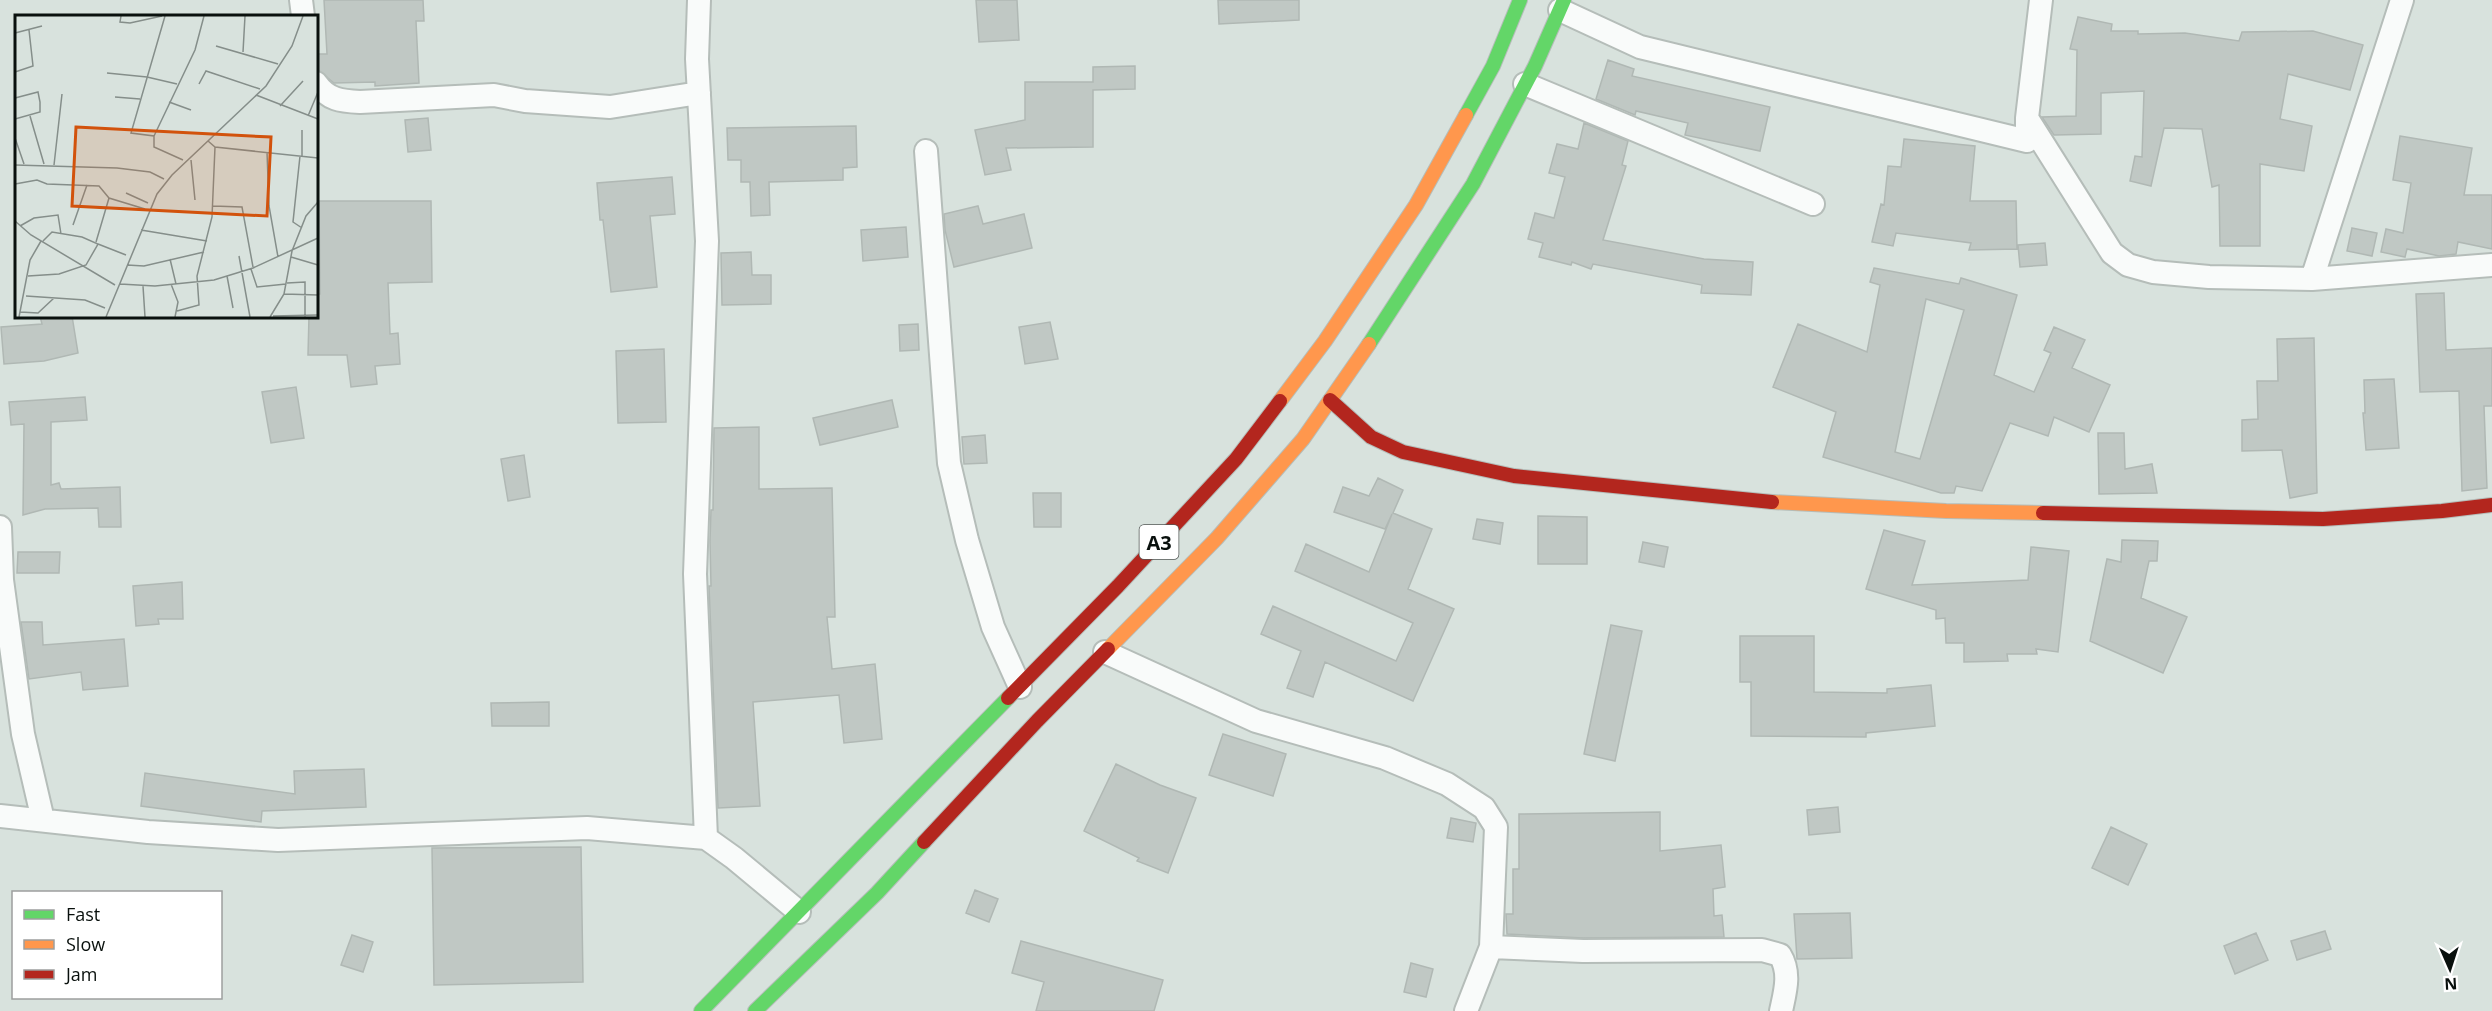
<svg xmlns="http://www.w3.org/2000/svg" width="2492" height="1011" font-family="'Open Sans',sans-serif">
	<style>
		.building { fill: #c0c8c4; stroke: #b0b8b4; stroke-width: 1.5; fill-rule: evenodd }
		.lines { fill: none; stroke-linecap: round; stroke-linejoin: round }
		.street-casing { stroke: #b5bdb9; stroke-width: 26 }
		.fast-casing { stroke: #b5bdb9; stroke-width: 16 }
		.slow-casing { stroke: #b5bdb9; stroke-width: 16 }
		.jam-casing { stroke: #b5bdb9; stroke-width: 16 }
		.street { stroke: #f9fbfa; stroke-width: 22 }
		.fast { stroke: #63d668; stroke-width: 14 }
		.slow { stroke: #ff974d; stroke-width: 14 }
		.jam { stroke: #b3261e; stroke-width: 14 }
		.labels { text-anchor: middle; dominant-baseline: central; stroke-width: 4.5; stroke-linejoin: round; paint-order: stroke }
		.shield { fill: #fff; stroke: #535856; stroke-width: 1.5 }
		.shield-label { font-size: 20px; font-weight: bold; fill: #09100d }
		.inset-road { fill: none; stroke: #858e8a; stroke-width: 1.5 }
		.view { fill: #d2520c; fill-opacity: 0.15; stroke: #d2520c; stroke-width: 3 }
		.inset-edge { fill: none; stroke: #09100d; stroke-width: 3 }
	</style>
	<rect width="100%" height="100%" fill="#d8e2dd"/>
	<!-- building -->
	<path class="building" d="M324,0H423L424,21H416L419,83L375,86V82L334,83L318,70V54H327Z
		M976,0H1017L1019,40L979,42Z
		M1218,0H1299V20L1219,24Z
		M2078,17L2112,24L2111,31H2138V34L2185,33L2239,41L2242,32L2313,31L2363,45L2350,90L2288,74L2280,119L2312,126L2304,171L2260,164V246H2220L2219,185L2212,187L2202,129L2164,128L2151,186L2130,181L2135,156L2142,157L2144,91L2101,93V134L2054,135L2042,117L2076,116L2077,50L2070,49Z
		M1608,60L1634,69L1632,76L1770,107L1760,151L1685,135L1688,123L1636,111L1635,115L1596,99Z
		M1135,66V89L1093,90V147L1006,148L1011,170L985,175L975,130L1025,120V82H1093V67Z
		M428,118L431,150L408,152L405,120Z
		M1584,123L1628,141L1622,165L1626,166L1603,240L1704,259L1753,262L1751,295L1701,293L1702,285L1593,264L1591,269L1572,262L1571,265L1539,257L1543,243L1528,239L1535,213L1554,218L1565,177L1549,173L1557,144L1578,149Z
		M856,126L857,167L843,168V180L769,182L770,215L751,216L750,182H741V160H728L727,128Z
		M2400,136L2472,148L2464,195H2492V249L2458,242L2456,254L2439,256L2407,249L2405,257L2381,252L2386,229L2403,233L2411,183L2393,180Z
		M1904,139L1975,146L1970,201H2016L2017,249L1969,250L1971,243L1896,233L1893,246L1872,242L1881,204L1884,205L1888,166L1901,167Z
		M672,177L675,214L650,216L657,287L611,292L603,220H600L597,183Z
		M319,201H431L432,282L388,283L390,334L398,333L400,364L375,366L377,384L351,387L347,355H308L309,316H316V294H320Z
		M978,206L983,224L1024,214L1032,248L954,267L945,230L944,214Z
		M906,227L908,257L863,261L861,230Z
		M2352,228L2377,233L2372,256L2347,251Z
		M2045,243L2047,265L2020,267L2018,245Z
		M751,252L752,275H771V304L722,305L721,253Z
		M1874,268L1959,284L1961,278L2017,295L1994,375L2034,392L2051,353L2044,350L2054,327L2085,340L2072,368L2110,385L2089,432L2054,417L2048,436L2010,423L1982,491L1956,486L1954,493H1941L1823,457L1836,412L1773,387L1798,324L1867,352L1880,285L1870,282ZM1926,299L1964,310L1920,459L1895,452Z
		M2444,293L2446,350L2492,348V406H2484L2487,488L2462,491L2459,391L2420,392L2416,294Z
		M40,316H72L78,353L44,361L4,364L1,327L42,324Z
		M1050,322L1058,359L1025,364L1019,327Z
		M918,324L919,350L900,351L899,325Z
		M2314,338L2317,493L2290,498L2282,450L2242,451V420L2258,419L2257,381H2278L2277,339Z
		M664,349L666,422L618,423L616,351Z
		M2394,379L2399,448L2366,450L2363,413H2365L2364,380Z
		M296,387L304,438L271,443L262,392Z
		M85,397L87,420L51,422V485L59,483L61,489L120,487L121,527H99L98,508L45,509L23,515L24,424L11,425L9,402Z
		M892,400L898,427L820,445L813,418Z
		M759,427V489L832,488L835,617H827L832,669L875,664L882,739L844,743L839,695L753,702L760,806L718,808L709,586H711L710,541L711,510H713L714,428Z
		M2098,433H2124L2125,469L2152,464L2157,493L2099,494Z
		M985,435L987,463L964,464L962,437Z
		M524,455L530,497L508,501L501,459Z
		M1378,478L1403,490L1393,513L1432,529L1408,589L1454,609L1413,701L1325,662L1313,697L1287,688L1301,651L1261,634L1273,606L1396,661L1413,623L1295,571L1306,544L1369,572L1392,514L1385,529L1334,512L1343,487L1369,496Z
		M1033,493H1061V527H1034Z
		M1538,516L1587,517V564H1538Z
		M1477,519L1503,523L1500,544L1473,539Z
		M1884,530L1925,541L1912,585L2028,580L2031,547L2069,551L2058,652L2036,649L2037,654H2007L2008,661L1964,662V643H1946L1945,618L1936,619V610L1866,589Z
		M2122,540L2158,541L2157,561H2149L2141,598L2187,617L2163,673L2090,641L2107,559L2121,562Z
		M1643,542L1668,547L1664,567L1639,562Z
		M18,552H60L59,573H17Z
		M182,582L183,619H158L159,624L136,626L133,586Z
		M21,622H42L43,645L124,639L128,686L83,690L81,672L29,679Z
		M1611,625L1642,631L1615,761L1584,754Z
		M1740,636H1814V692L1887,693V689L1931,685L1935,726L1866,733V737L1751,736V682H1740Z
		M549,702V726H492L491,703Z
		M1223,734L1286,754L1273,796L1209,775Z
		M1116,764L1160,785L1196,798L1168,873L1137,861L1139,858L1084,831Z
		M364,769L366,807L262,811L261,822L141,806L145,773L295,794L294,771Z
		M1838,807L1840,832L1809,835L1807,810Z
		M1660,812V851L1721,845L1725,887L1713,889L1714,916L1722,915L1724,937L1583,938L1507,934L1506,914H1513V869H1519V814Z
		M1451,818L1476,823L1473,842L1447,838Z
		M2111,827L2147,844L2128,885L2092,868Z
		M581,847L583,982L434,985L432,848Z
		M975,890L998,899L989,922L966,913Z
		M1850,913L1852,958L1797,959L1794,914Z
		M2325,931L2331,949L2297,960L2291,941Z
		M2256,933L2268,960L2235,974L2224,946Z
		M352,935L373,942L363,972L341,965Z
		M1021,941L1163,980L1154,1011H1036L1044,982L1012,973Z
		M1411,963L1433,969L1426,997L1404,992Z"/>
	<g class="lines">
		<defs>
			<path id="street" d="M301,0L303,16
				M699,0L697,59L707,241L695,574L706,838
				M1560,10L1640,47L2027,141V118L2112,253L2128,265L2153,272L2209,277L2312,279L2492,265
				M316,83C328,100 341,101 360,102L494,95L525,101L610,107L699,93
				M1525,84L1813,204
				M2027,118L2041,0
				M926,151L949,463L967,540L993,627L1020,687
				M2312,279L2402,0
				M0,527L2,580L23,734L43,820
				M1105,652L1256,721L1385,758L1447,784L1484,808L1496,827L1491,947L1583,951L1762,950L1780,955C1791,973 1785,992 1781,1011
				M0,816L148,832L278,840L587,828L706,838L734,858L799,912
				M1466,1011L1491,947"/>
			<path id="fast" d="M1466,115L1493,66L1520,0
				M1369,344L1473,184L1535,66L1564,0
				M701,1011L1008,698
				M755,1011L877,893L924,842"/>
			<path id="slow" d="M1280,401L1325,341L1416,205L1466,115
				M1772,502L1946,511L2043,513
				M1108,649L1217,538L1303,439L1369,344"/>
			<path id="jam" d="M1330,400L1371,437L1403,452L1514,476L1772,502
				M2043,513L2323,519L2442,511L2492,505
				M1008,698L1118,586L1236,459L1280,401
				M924,842L1037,721L1108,649"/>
		</defs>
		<!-- street casing -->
		<use href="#street" class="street-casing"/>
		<!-- fast casing -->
		<use href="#fast" class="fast-casing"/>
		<!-- slow casing -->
		<use href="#slow" class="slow-casing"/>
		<!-- jam casing -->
		<use href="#jam" class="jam-casing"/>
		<!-- street -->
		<use href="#street" class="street"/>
		<!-- fast -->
		<use href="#fast" class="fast"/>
		<!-- slow -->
		<use href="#slow" class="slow"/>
		<!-- jam -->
		<use href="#jam" class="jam"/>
	</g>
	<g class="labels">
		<!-- shield labels -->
		<rect class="shield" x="1139.5" y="525" width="39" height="34" rx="4.5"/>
		<g class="shield-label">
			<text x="1159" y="542">A3</text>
		</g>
	</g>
	<!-- overview -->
	<g transform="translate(15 15)">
		<rect width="303" height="303" fill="#d8e2dd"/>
		<path class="inset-road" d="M106,1L105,7L115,8L147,1M150,1L116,118L139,121V132L168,145M0,18L27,11M201,31L263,49M228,37L230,1M0,57L18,51L14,15M92,58L132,62M132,62L162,69M184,69L191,56L245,74M241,80L303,104M100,82L125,84M0,83L23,77L25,87V97L0,104M154,87L176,95M265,91L288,66M15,101L29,149M293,101L303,77M287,115V141M139,121L180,35L189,1M0,123L9,149M193,126L200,132L303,143M252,137L254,191L263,242M285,141L278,207L287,213M176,145L180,185M0,150L102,153L135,157L149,164M39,150L47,79M0,169L22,165L32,169L84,171L94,183L130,194M111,178L133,188M198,191L227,192L238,252M0,206L16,220L100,270M58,210L72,170M5,211L19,203L43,200L46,219M126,215L192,226M81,227L94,183M83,229L111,240M224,241L235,302M276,242L303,250M155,244L161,269M112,250L129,251L189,237M236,254L242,272L271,269M13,261L44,259L71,250L83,229L67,222L37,217L28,226M212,261L218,293M272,268L290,267V302M105,269L140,271L199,265L238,253L303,223M156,269L163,287L160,302M128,271L130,302M269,279L303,280M11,281L70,285L90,293M162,296L184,290L182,261L197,202L200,132M5,297L23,298L39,283M258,301L303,300M4,302L15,245L26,226M91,302L142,179L157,160L251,71L277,31L288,1M255,302L269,279L277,236L291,201L303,187"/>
		<path class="view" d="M61,112L256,122L252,201L57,191Z"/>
		<rect width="303" height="303" class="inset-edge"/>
	</g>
	<!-- legend -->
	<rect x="12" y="891" width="210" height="108" fill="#ffffff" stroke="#9d9f9e" stroke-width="1.5"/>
	<rect x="24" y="910" width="30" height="9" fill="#63d668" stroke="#9d9f9e" stroke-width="1.5"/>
	<text x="66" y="921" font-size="18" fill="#09100d">Fast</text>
	<rect x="24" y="940" width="30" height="9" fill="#ff974d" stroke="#9d9f9e" stroke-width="1.5"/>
	<text x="66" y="951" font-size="18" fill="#09100d">Slow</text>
	<rect x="24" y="970" width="30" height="9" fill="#b3261e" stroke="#9d9f9e" stroke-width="1.5"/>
	<text x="66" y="981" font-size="18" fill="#09100d">Jam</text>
	<!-- north arrow -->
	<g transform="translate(2450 969) rotate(177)" stroke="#ffffff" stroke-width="4.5" paint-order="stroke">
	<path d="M0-4.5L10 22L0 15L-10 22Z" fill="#09100d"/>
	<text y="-9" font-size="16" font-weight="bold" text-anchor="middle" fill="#09100d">N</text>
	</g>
</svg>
